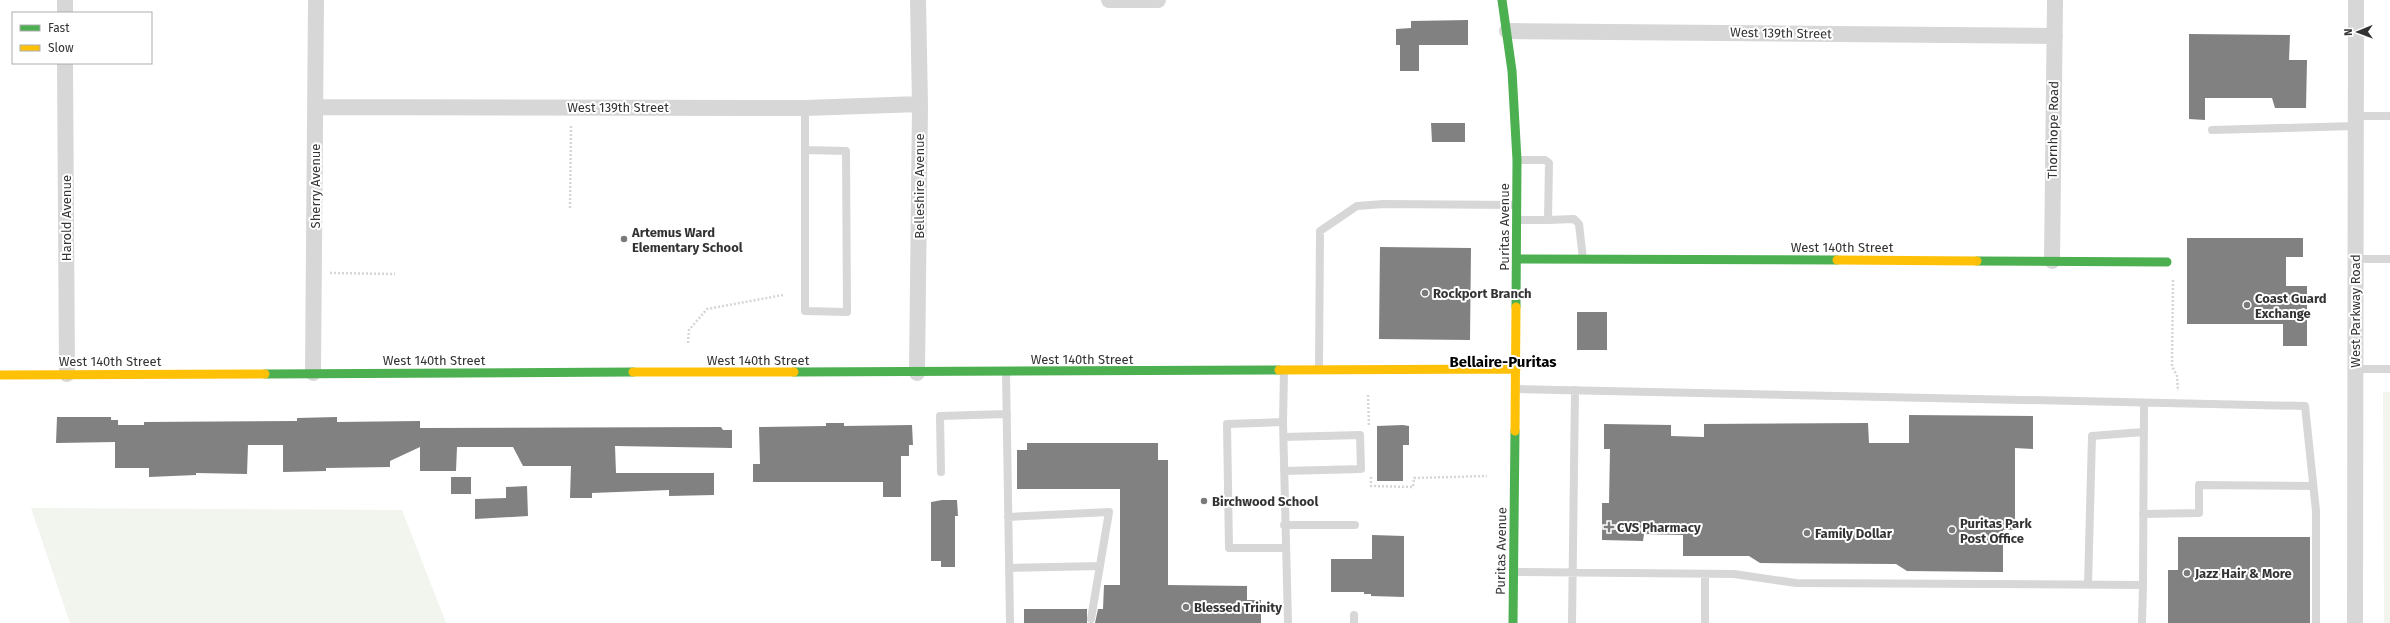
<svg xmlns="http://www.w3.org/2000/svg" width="2390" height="623" font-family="'Fira Sans',sans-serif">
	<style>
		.green { fill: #f1f5ed }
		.building { fill: #818181 }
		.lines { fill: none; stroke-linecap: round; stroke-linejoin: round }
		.path { stroke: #d6d6d6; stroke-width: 2.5; stroke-dasharray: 2 2; stroke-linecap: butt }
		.lane { stroke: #d7d7d7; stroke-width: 8 }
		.street { stroke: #d7d7d7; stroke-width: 16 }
		.fast { stroke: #4caf50; stroke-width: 9 }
		.slow { stroke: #ffc107; stroke-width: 9 }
		.poi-dot { fill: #7a7a7a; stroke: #fff; stroke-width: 1.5 }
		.labels { text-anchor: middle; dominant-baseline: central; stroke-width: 4; stroke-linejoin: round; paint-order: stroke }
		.street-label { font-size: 13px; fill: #333; stroke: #fff }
		.poi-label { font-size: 13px; font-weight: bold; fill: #333; stroke: #fff; text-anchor: start }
		.quarter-label { font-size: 15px; font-weight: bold; fill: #000; stroke: #fff }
	</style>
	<rect width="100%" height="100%" fill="#fff"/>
	<!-- green -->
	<path class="green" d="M2383,392H2390V623H2384Z
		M31,508L402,510L446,623H70Z"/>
	<!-- building -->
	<path class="building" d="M1468,20V45H1419V71H1400V45H1396V29L1411,28V21Z
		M2189,34L2290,35L2289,60H2307L2306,108H2275L2272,98H2205V120L2189,119Z
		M1431,123H1465V142H1432Z
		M2187,238H2303V257H2286V286H2307V346H2283V324H2187Z
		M1380,247L1471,248L1470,340L1379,339Z
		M1577,312H1607V350H1577Z
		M1909,415L2033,416V449L2015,448V530H2003V572L1907,571L1896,564L1760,563L1749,556H1683V535L1644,534L1643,541L1602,540V503H1609L1610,449H1604V424L1671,425V436L1704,437V424L1868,423L1869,443H1909Z
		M57,417H111V420H118V425H144V422L297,421V418L337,417V422L420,421V428L721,427L723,430H732V448L615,446L616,473H714V495L669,496V490L592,493V498H570L571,466H523L513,447H457L456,471H420V447L390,461V467L326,468V471L283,472V445H248L247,474L196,473V475L149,477V468H115V442L56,443Z
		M826,423H844V426L912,425L913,445H909V456H901V497H883V482H753V464H760L759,427L826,426Z
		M1403,425L1409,426V445H1403V481H1377V426Z
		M1027,443H1158V460H1168V585L1247,586V600H1261V623H1095L1098,609H1103L1104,585H1120V489H1017V450H1027Z
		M451,477H471V494H451Z
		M527,486L528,516L475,519V499L506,498V487Z
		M942,500H957L958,516H955V567H941V561H931V502Z
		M1372,535L1404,536V597L1371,596V594H1364V592H1331V559H1372Z
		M2178,537H2310V623H2168V570H2178Z
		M1024,609H1087V623H1024Z"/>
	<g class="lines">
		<!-- path -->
		<path class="path" d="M570,208L571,125
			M330,273L395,274
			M2173,280L2172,366L2177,376L2178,391
			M688,343L689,330L707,309L783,295
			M1368,395L1369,426
			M1371,477V486L1413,487L1414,478L1487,476"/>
		<!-- lane -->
		<path class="lane" d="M805,108V311L847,312L846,151L805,150
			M2355,116H2390
			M2212,130L2355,126
			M1517,160H1545L1549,163L1548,220H1518
			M1548,220L1574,219L1579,224L1583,259
			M2355,259H2390
			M1319,369L1320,231L1357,206L1384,204L1517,205
			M2355,369H2390
			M1006,372L1010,623
			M1516,389L2305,406L2316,511V623
			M1283,422L1284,371
			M1284,471L1361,469L1360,435L1284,437
			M941,472L940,416L1007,414
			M2143,514L2199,513V485L2313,486
			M1008,517L1109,512L1091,619
			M1284,525H1355
			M1285,548H1229L1227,424L1283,422L1288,623
			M1009,568L1100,566
			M1515,572L1734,574L1796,583L2143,585L2142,623
			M2088,585L2092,436L2143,432
			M2143,585L2144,403
			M1354,623V615
			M1572,623L1575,390
			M1705,623V574"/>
		<!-- street -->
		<path class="street" d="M65,0V13
			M1109,0H1158
			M1507,31L2055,36
			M65,63L67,374
			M315,107L805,108L920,104
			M2052,261L2055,0
			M313,373L316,0
			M917,373L920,104L918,0
			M2355,623L2356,0"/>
		<!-- fast -->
		<path class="fast" d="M1502,0L1512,71L1517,160L1516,307
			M1517,259L1837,260
			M1977,261L2167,262
			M794,372L1279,370
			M265,374L633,372
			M1513,623L1515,431"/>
		<!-- slow -->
		<path class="slow" d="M1837,260L1977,261
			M1279,370L1516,369
			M633,372H794
			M0,375L265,374
			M1515,431L1516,307"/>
	</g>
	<!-- markers -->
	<g class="poi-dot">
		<circle cx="624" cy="239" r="4"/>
		<circle cx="1425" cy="293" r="4"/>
		<circle cx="2247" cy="305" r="4"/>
		<circle cx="1204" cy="501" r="4"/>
		<path d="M1607 521h4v4h4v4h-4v4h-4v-4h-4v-4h4z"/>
		<circle cx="1952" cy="530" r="4"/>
		<circle cx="1807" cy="533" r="4"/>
		<circle cx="2187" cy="573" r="4"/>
		<circle cx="1186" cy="607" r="4"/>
	</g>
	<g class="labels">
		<!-- street labels -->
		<g class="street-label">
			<text transform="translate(1781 33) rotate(1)">West 139th Street</text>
			<text x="618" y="107">West 139th Street</text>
			<text transform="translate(2053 130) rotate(-89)">Thornhope Road</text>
			<text transform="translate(315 186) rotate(-90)">Sherry Avenue</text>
			<text transform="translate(919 186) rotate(-90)">Belleshire Avenue</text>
			<text transform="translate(66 218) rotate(-90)">Harold Avenue</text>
			<text transform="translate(1504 227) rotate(-90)">Puritas Avenue</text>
			<text x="1842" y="247">West 140th Street</text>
			<text transform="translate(2355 311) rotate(-90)">West Parkway Road</text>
			<text x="1082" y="359">West 140th Street</text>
			<text x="434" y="360">West 140th Street</text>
			<text x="758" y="360">West 140th Street</text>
			<text x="110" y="361">West 140th Street</text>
			<text transform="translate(1501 551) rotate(-89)">Puritas Avenue</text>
		</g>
		<!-- poi labels -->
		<g class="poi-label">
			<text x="632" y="232">Artemus Ward<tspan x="632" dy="15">Elementary School</tspan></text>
			<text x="1433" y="293">Rockport Branch</text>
			<text x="2255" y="298">Coast Guard<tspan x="2255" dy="15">Exchange</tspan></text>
			<text x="1212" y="501">Birchwood School</text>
			<text x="1960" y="523">Puritas Park<tspan x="1960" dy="15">Post Office</tspan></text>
			<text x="1617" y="527">CVS Pharmacy</text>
			<text x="1815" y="533">Family Dollar</text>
			<text x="2195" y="573">Jazz Hair &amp; More</text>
			<text x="1194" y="607">Blessed Trinity</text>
		</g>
		<!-- quarter labels -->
		<g class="quarter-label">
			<text x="1503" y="362">Bellaire-Puritas</text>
		</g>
	</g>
	<!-- legend -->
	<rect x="12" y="12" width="140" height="52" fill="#ffffff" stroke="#adadad"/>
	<rect x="20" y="25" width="20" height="6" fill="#4caf50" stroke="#adadad"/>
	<text x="48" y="32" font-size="12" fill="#333333">Fast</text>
	<rect x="20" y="45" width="20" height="6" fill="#ffc107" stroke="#adadad"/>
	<text x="48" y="52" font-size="12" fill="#333333">Slow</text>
	<!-- north arrow -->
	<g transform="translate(2358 32) rotate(269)" stroke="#ffffff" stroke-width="3" paint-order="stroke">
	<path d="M0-3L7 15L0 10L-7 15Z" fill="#333333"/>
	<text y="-6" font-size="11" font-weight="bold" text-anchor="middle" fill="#333333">N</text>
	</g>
</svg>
